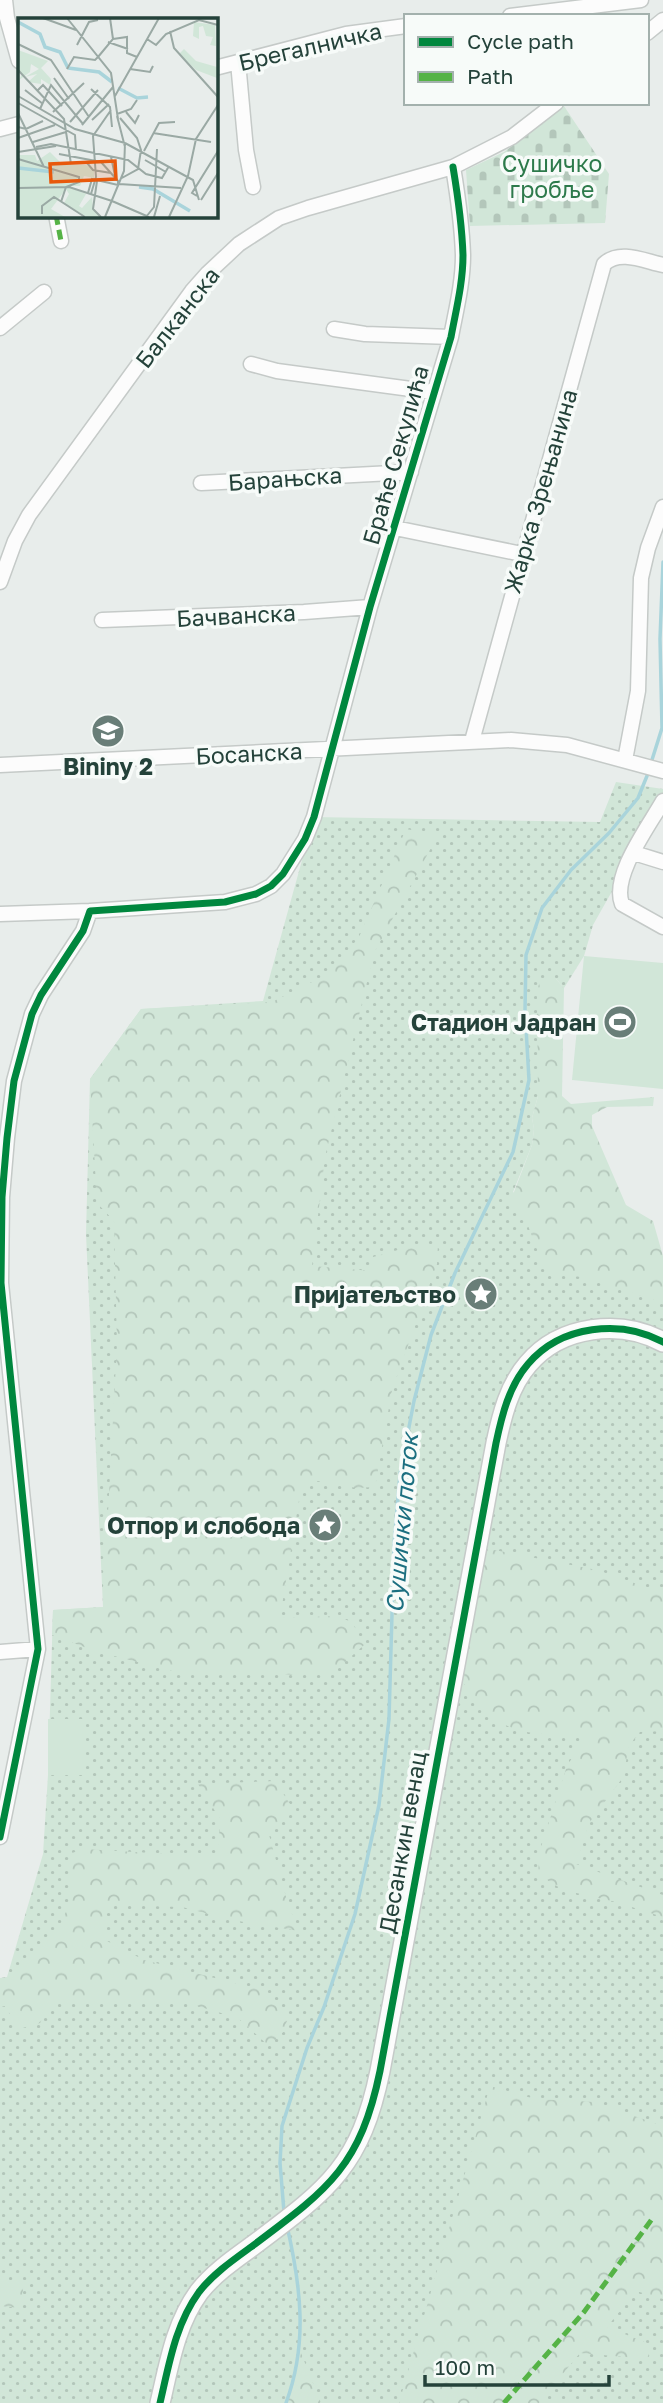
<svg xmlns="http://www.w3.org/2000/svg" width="663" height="2403" font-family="'Golos Text',sans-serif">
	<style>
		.green { fill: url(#green-dots) }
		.forest { fill: url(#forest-crowns) }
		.cemetery { fill: url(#cemetery-stones) }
		.pitch { fill: #d1e6d8 }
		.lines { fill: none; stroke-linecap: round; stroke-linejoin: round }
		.stream { stroke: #a9d4db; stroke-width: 3.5 }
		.minor-casing { stroke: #c5cac8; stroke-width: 17 }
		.tertiary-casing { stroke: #c5cac8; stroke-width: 22 }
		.minor { stroke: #fcfcfc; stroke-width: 14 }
		.tertiary { stroke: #fcfcfc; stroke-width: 19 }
		.quiet { stroke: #55b346; stroke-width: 5; stroke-dasharray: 10 5; stroke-linecap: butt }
		.cycleway-casing { stroke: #f7fbf9; stroke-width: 11 }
		.cycleway { stroke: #00873e; stroke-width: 7 }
		.labels { text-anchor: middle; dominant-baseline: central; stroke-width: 7; stroke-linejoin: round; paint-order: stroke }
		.street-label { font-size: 23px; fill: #24423a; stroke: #f7fbf9 }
		.park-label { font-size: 23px; fill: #2d7a4b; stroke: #f7fbf9 }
		.poi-label { font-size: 23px; font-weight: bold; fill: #24423a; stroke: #f7fbf9; text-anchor: end }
		.water-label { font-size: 24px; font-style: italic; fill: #1c6f80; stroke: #f7fbf9 }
		.inset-river { fill: none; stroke: #a9d4db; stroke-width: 3.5 }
		.inset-road { fill: none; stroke: #9aa9a4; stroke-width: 2 }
		.view { fill: #e8590c; fill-opacity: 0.15; stroke: #e8590c; stroke-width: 3.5 }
		.inset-edge { fill: none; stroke: #24423a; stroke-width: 3.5 }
	</style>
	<defs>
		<pattern id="green-dots" width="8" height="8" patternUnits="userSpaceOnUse" patternTransform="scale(1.75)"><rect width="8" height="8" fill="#d1e6d8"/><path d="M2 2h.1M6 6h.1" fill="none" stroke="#b3c6ba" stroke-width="1.8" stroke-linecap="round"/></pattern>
		<pattern id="forest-crowns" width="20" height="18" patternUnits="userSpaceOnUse" patternTransform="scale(1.75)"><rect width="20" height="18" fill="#d1e6d8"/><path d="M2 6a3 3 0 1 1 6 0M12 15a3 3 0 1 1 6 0" fill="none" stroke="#b3c6ba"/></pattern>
		<pattern id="cemetery-stones" width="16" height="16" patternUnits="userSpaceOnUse" patternTransform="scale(1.75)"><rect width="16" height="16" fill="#d1e6d8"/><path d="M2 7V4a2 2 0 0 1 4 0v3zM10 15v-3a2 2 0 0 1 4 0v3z" fill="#b3c6ba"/></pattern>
	</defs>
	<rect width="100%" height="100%" fill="#e8edeb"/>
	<!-- green -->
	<path class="green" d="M616,782L663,789V801L593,925L584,956L564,988L556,979L538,1096L532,1118L534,1129L532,1145L513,1192L663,1286V2403H0V1978L7,1977L43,1854L48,1775L53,1610L103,1607L86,1234L90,1079L141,1009L263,1001L314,817L600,822Z"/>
	<!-- forest -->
	<path class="forest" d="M406,829L438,835L374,953L325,1157L312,1266L372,1271L373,1257L398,1250L438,1243L437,1264L392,1390L375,1487L356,1488L312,1480L300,1494L280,1618L336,1616L352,1622L364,1645L335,1671L296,1675L247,1672H176L95,1651L52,1635L53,1610L103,1607L117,1344L114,1221L97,1203L90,1079L141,1009L272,1002L330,973L359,937Z
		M541,979H556L564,988L562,1096L571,1104L654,1097L653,1106L607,1107L592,1115V1126L626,1205L653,1221L663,1256V1303L584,1277L560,1275L543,1265L527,1223L509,1205L532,1145L534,1129L532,1118L538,1096L537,990Z
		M489,1549L597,1570L663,1593V1731L640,1732L628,1748L624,1776L589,1823L576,1864L663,1895V1917L616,1902L563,1890L538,1874L540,1850L567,1766L587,1734C557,1735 518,1738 493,1717C479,1703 467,1686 453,1672L484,1554Z
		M275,1781L290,1804L289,1817L268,1831L288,1904L299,1931L232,1920L182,1907L150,1906L135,1902L106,1907L107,1941L144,1960L266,1991L289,2015L283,2032L269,2046L238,2018L187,2003L52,2004L40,2023L19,2029L5,2006L0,2007V1978H7L56,1937L69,1904L72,1853L84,1849L218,1857L220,1819L198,1784Z
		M490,2086L535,2099L594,2102L663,2126V2299L636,2291L607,2327L652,2345L647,2359L580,2353L539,2403H399Z
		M24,2280L21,2308L0,2306V2281Z
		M299,2348L321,2403H286L293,2384Z"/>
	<!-- cemetery -->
	<path class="cemetery" d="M564,106L609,174L605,223L470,226L466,170L504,152Z"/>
	<!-- pitch -->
	<path class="pitch" d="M584,956L663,963V1089L572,1080Z
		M48,1719H84V1775H48Z"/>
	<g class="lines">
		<!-- stream -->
		<path class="stream" d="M651,763L662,728L660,639L663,562
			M284,2212L280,2163L282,2126L307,2048L324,2007L355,1914L379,1805L389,1719L394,1544L400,1474L414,1401L431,1335L455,1273L513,1152L529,1080L525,1010L526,955L542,908L571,870L609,833L638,798L649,771
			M286,2403C308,2344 301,2287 287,2226"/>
		<defs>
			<path id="minor" d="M5,0L7,18L19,61
				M510,16L641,0
				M647,33L663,20
				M238,62L246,150L253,187
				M215,68L346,34L406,26
				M0,129L19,124
				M56,215L61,241
				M0,328L44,292
				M334,329L365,334L451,337
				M251,364L277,371L433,392
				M201,483L411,472
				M395,528L522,554
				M0,582L15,541L29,515L192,291L208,273L239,244L279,218L308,208L453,167L512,137L556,103
				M102,620L304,612L370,607
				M472,741L604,264C620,249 644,261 663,265
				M625,760L638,691L641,578L648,548L663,507
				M0,765L511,740L567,745L663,771
				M663,801C649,826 611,876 622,904L663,927
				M634,853L663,862
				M0,914L90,911
				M0,1652L38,1649
				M0,1837L38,1649L1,1283L2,1197L7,1138L14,1081L32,1014L41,995L83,931L90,911L225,902L256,894L271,886L283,874L305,839L314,817L370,607L451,337C456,310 463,283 463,255C462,226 458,197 453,167"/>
			<path id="tertiary" d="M160,2403C169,2365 175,2325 199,2292C213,2274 233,2260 251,2247C327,2190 360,2168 380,2071L496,1443C502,1415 509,1386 528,1364C561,1325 621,1319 663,1342"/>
		</defs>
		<!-- minor casing -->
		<use href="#minor" class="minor-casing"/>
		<!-- tertiary casing -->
		<use href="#tertiary" class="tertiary-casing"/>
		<!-- minor -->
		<use href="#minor" class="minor"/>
		<!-- tertiary -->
		<use href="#tertiary" class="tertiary"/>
		<!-- quiet -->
		<path class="quiet" d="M56,215L61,241
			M504,2403L584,2312L652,2219"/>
		<defs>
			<path id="cycleway" d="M0,1837L38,1649L1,1283L2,1197L7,1138L14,1081L32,1014L41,995L83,931L90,911L225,902L256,894L271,886L283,874L305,839L314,817L370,607L451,337C456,310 463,283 463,255C462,226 458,197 453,167
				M160,2403C169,2365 175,2325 199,2292C213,2274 233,2260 251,2247C327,2190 360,2168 380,2071L496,1443C502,1415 509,1386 528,1364C561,1325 621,1319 663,1342"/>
		</defs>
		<!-- cycleway casing -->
		<use href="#cycleway" class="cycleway-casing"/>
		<!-- cycleway -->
		<use href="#cycleway" class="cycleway"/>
	</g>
	<!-- icons -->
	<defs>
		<symbol id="school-disc" viewBox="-11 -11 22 22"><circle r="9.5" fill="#697e78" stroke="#f7fbf9"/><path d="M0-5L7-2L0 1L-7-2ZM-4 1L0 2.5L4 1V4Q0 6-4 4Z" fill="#fff"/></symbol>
		<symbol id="stadium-disc" viewBox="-11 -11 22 22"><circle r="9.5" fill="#697e78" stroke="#f7fbf9"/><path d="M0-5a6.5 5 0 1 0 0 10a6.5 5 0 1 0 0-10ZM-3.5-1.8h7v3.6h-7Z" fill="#fff"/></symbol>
		<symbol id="sight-disc" viewBox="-11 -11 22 22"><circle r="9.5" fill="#697e78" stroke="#f7fbf9"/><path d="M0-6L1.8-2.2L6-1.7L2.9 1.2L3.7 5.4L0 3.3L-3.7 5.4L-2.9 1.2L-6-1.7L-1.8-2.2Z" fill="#fff"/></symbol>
	</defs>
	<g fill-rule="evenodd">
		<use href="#school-disc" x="89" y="712" width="38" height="38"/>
		<use href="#stadium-disc" x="601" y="1003" width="38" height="38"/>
		<use href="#sight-disc" x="462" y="1275" width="38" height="38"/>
		<use href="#sight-disc" x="306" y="1506" width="38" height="38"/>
	</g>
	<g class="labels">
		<!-- street labels -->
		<g class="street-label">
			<text transform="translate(310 46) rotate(-13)">Брегалничка</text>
			<text transform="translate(177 317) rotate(-52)">Балканска</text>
			<text transform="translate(395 455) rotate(-74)">Браће Секулића</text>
			<text transform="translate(285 478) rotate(-4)">Барањска</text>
			<text transform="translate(540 491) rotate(-74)">Жарка Зрењанина</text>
			<text transform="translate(236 615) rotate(-3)">Бачванска</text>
			<text transform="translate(249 753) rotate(-3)">Босанска</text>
			<text transform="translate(402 1842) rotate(-80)">Десанкин венац</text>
		</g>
		<!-- park labels -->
		<g class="park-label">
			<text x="552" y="163">Сушичко<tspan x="552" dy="26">гробље</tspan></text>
		</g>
		<!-- poi labels -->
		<g class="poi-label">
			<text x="108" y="766" text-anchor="middle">Bininy 2</text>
			<text x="596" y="1022">Стадион Јадран</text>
			<text x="456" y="1294">Пријатељство</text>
			<text x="300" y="1525">Отпор и слобода</text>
		</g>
		<!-- water labels -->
		<g class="water-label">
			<text transform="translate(401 1523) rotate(-85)">Сушички поток</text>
		</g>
	</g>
	<!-- overview -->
	<g transform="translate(18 18)">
		<rect width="200" height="200" fill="#e8edeb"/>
		<path d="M32,134L44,146L68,147L76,152V160L66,158L62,168H48L68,176L61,188L64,190L74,179L75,191L83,199H69L46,185L51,176L48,171L33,191L47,199H0V137H17L19,143Z" fill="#d1e6d8"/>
		<path d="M176,4L197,7L198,28L192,27L195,19L188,18L185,8L181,9V21L175,18ZM0,32L30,43L23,50L33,61L32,67L23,61V66L10,64L19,56L7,59L21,51L13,46L12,54L1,62L4,56L0,55Z" fill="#d1e6d8"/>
		<path d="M166,31L178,43L199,49V60L178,52L161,36Z" fill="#d1e6d8"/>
		<path class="inset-river" d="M0,4L22,16L27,29L42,34L50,50M50,50L81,54L94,64M100,70L119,80L130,79M0,150L36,154M121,169L135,171L172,193"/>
		<path class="inset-road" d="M25,0L58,12M49,0L93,55L100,101M152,13L156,30L200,79M95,21L109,19V35L119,39M129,21L138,27L148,16L181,2L200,7M90,24L110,31M0,26L33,42L71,99M59,27L71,4L80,2M80,39L95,21L92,0M49,51L56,39L77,42L80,39M112,51L132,54L135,48M0,52L46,101L53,146M36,60L51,81M73,71L92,89L94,109M7,72L25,86M20,72L25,67L44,88M0,78L57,111L107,125M97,78L141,0M0,85L57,117L58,132M22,91L33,67L65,106M35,94L66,65M108,94L117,105L121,97M0,95L26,149M99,96L113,91L119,82M99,98L107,129M102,100L119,120L123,132L120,151L102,161M74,102L91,86M52,104L80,72M64,107L95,69M0,109L8,111L25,103M135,115L193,124M0,120L37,107M15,124L48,114M107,125L175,162L181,182M18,129L33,126L110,142L128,156L144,160L151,148M126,133L141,105L157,104M0,134L38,128M41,136L83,144L100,163V167L74,161L70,175M93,139L98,162M0,141L61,159V164L48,169L43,184M127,142L148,154M44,145H69L75,152L93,155M79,163L75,191L83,199M101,166L163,170M0,170L51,169L94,183M73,176L78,159L75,118L93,92M179,178L174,175L200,133M183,182L200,155M94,183L131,199M24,196V188L36,179L67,199M87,199L106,153L107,125M128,199L136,189L139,131M136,199L142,178M151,199L170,158L178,121L200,87"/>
		<path class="view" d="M97,143L98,161L33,164L32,146Z"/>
		<rect width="200" height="200" class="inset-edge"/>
	</g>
	<!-- legend -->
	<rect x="404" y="14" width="245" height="91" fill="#f7fbf9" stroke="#a3b1ad" stroke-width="2"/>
	<rect x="418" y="37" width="35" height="10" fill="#00873e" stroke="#a3b1ad" stroke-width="2"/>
	<text x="467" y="49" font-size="21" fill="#24423a">Cycle path</text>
	<rect x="418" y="72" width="35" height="10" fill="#55b346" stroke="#a3b1ad" stroke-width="2"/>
	<text x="467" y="84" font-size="21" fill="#24423a">Path</text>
	<!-- scale -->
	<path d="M425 2375v10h184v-10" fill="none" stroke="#24423a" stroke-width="3.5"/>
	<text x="435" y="2375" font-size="21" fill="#24423a" stroke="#f7fbf9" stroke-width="5" paint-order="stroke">100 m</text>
</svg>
